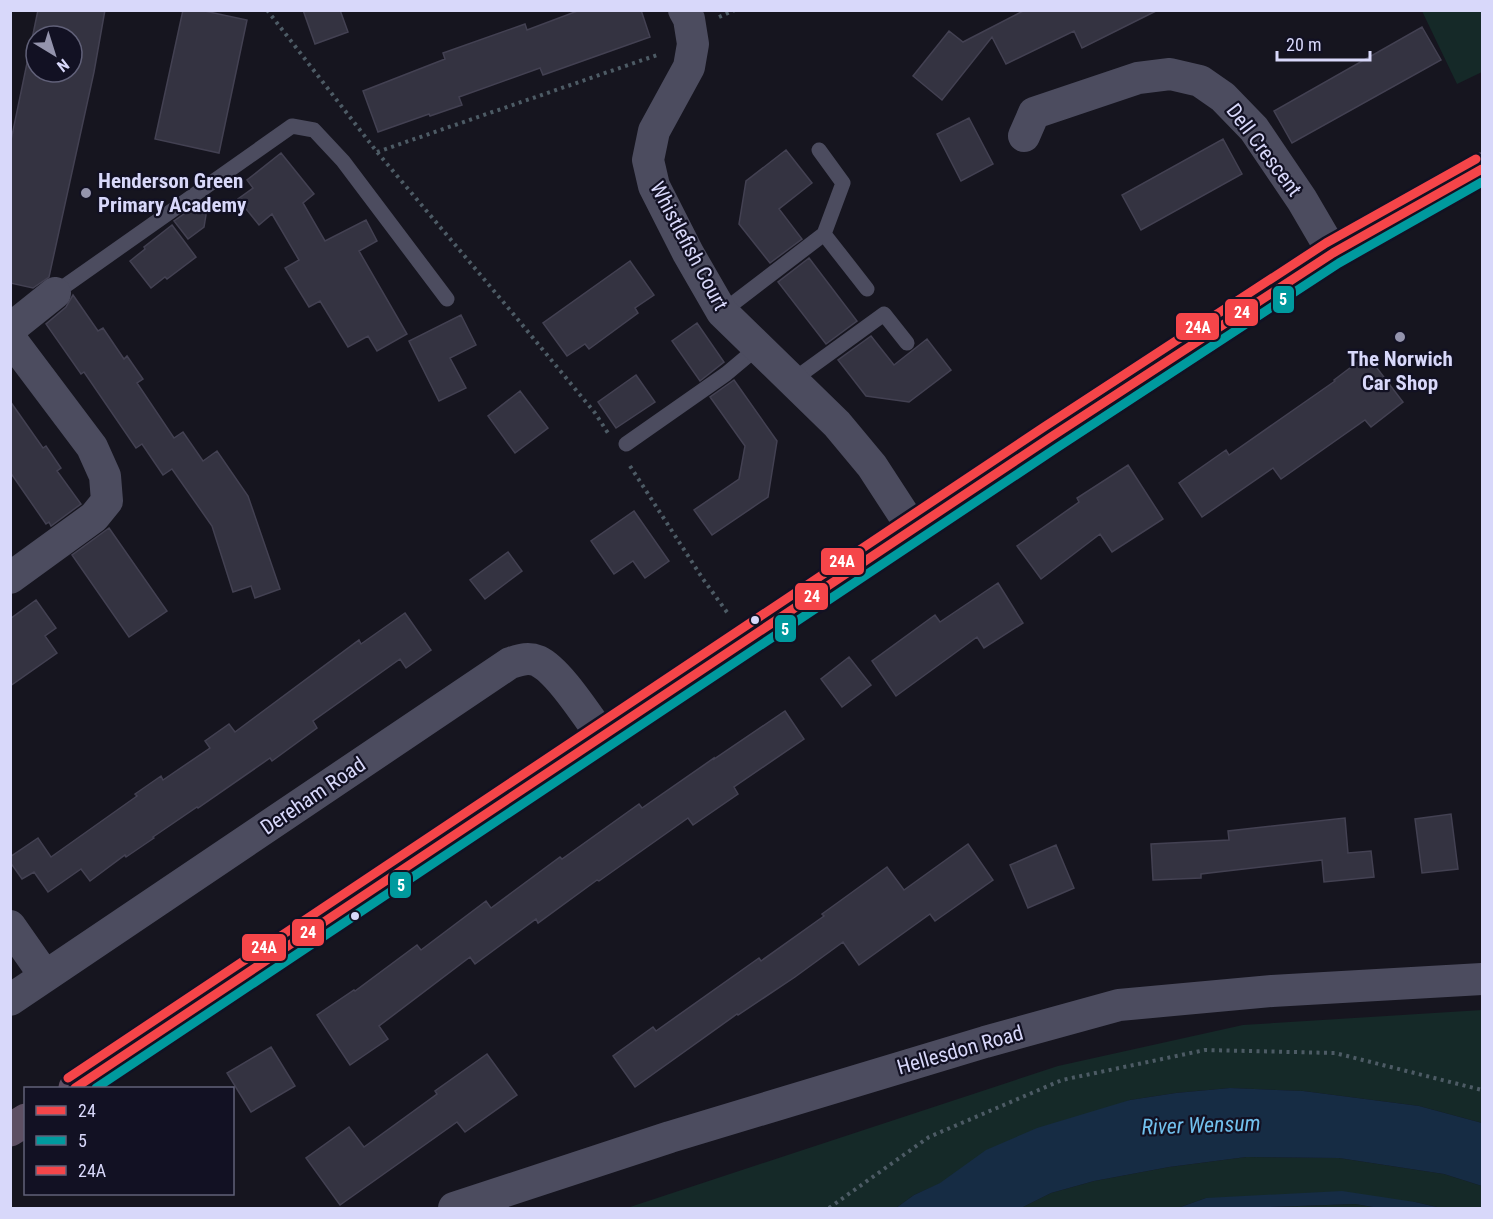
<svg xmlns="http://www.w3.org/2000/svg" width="1493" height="1219" font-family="'Roboto Condensed',sans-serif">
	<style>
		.green { fill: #152928 }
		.water { fill: #162c44 }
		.building { fill: #343341; stroke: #434152; stroke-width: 1.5; fill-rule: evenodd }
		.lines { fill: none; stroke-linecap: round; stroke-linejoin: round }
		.path { stroke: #4d5b65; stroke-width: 4; stroke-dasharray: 3 4.5; stroke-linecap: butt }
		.lane { stroke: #4c4c5f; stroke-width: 15 }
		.street { stroke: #4c4c5f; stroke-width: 32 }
		.highway { stroke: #5d4f63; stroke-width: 33 }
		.bus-1-casing { stroke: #121123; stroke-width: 14 }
		.bus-2-casing { stroke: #121123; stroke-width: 14 }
		.bus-3-casing { stroke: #121123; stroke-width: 14 }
		.bus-1 { stroke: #f54549; stroke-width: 9 }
		.bus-2 { stroke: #009a9e; stroke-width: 9 }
		.bus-3 { stroke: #f54549; stroke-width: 9 }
		.poi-dot { fill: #9494ad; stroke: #121123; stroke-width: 2 }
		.bus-dot { fill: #d8d8fa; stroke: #121123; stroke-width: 2 }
		.labels { text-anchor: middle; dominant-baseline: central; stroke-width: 4.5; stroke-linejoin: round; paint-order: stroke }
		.street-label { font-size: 21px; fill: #d8d8fa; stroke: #121123 }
		.poi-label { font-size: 21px; font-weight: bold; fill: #d8d8fa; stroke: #121123; text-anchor: start }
		.water-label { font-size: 22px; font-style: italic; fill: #72c1ee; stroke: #121123 }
		.line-badge { stroke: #121123; stroke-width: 2 }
		.badge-label { font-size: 16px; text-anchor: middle; font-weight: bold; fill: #fff }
	</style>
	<rect width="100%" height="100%" fill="#16151f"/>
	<!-- green -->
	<path class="green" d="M1422,11H1482V72L1457,84Z
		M1482,1010V1123L1419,1106L1303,1091L1230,1088L1176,1093L1130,1100L914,1195L896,1208H627L1058,1066L1243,1025Z
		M1246,1157L1339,1158L1444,1174L1482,1186V1208H1441L1415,1202L1206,1198L1178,1208H1021L1051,1193L1094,1181L1169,1167Z
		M1355,1204L1379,1208H1244Z"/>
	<!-- water -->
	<path class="water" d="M1230,1088L1303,1091L1419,1106L1482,1123V1186L1444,1174L1339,1158L1246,1157L1169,1167L1094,1181L1051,1193L1021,1208H896L914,1195L940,1183L986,1150L1037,1128L1130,1100L1176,1093Z
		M1342,1191L1415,1202L1441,1208H1379L1355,1204L1244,1208H1178L1206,1198Z"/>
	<!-- building -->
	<path class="building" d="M38,10H105L94,72L49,277L33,288L10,283V145ZM36,36H72V72H36Z
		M183,10H200L247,20L219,153L155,139Z
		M303,10H340L348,32L315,44Z
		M580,10H641L650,37L543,75L540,68L459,97L462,105L430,116L429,114L378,132L363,91L445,59L443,53L525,24L527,30Z
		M1025,10H1158L1082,48L1074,31L1006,64L992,37L942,100L913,76L949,31L963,42Z
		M1422,27L1441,60L1292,143L1274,111Z
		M969,118L993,164L961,181L937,134Z
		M1223,139L1242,174L1141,230L1122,195Z
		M786,150L812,183L779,209L802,239L770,263L739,224L746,181Z
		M281,153L314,194L303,203L325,241L366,220L377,241L359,251L407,334L377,351L368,336L348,347L320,301L309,307L285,268L299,260L272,214L259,225L238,199L253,188L247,180Z
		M198,204L206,215L204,227L188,239L174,221Z
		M172,225L196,257L167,279L165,277L151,288L130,261L145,249L144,247Z
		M809,258L857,321L826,344L778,282Z
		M630,261L654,295L635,308L638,313L589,349L585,344L567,356L543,323Z
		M73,295L98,331L103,328L124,359L127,356L143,379L137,383L174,438L183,432L203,461L217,451L248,496L280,589L255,598L251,586L233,592L212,526L172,469L163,475L142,444L136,448L84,372L81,374L46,324L66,307Z
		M461,315L476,345L450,358L466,388L439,401L409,341Z
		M697,323L724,362L700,381L672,341Z
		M871,336L894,365L927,339L951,370L909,402L866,396L838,360Z
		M1367,355L1403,402L1371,427L1365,420L1281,479L1273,468L1202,517L1179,483L1226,450L1229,455L1335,381L1334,380Z
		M636,375L655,402L616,428L598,402Z
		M734,380L777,441L768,497L712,535L694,510L739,479L745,446L710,397Z
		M520,391L548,428L515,453L488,416Z
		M10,401L43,448L46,446L61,468L57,471L81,504L51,526L49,522L46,524L10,472Z
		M1128,465L1163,519L1112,552L1100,534L1041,579L1017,546L1079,502L1077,498Z
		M634,511L669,561L645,578L633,561L614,574L591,541Z
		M109,528L167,611L129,637L72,555Z
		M508,552L522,571L485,599L470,580Z
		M998,583L1023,623L984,648L977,637L896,696L872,661L935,615L940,622Z
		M36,600L56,628L45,636L57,653L10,686V619Z
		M405,613L431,650L406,668L400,659L313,721L317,728L272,761L270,758L198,808L197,807L153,837L154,838L126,857L125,855L90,881L81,869L48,892L34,872L22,879L10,862V857L38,838L51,857L137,796L135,794L161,776L163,780L210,748L205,741L229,724L235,732L359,640L361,644Z
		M849,657L871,685L842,707L821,679Z
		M785,711L804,739L734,787L738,794L693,825L688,818L599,881L597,880L538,923L536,919L475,964L470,957L379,1026L388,1039L350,1065L317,1015L354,990L355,991L417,945L421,950L486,901L491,908L560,857L562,859L639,804L642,808L714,758V759Z
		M1451,814L1458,869L1422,873L1415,819Z
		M1345,818L1348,853L1371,851L1374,877L1324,882L1322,860L1201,874V878L1153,880L1151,844L1229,840L1228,831Z
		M968,844L993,880L935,921L930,914L859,965L843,942L795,977L738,1015L737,1014L635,1087L613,1056L653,1027L656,1031L759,958L761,961L824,916L822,914L887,867L904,890Z
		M1056,845L1074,888L1028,908L1010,865Z
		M271,1047L295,1086L251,1112L227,1073Z
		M487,1054L517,1095L465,1132L457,1122L340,1205L306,1158L349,1127L364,1147L437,1094L435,1091Z"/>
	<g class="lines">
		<!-- path -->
		<path class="path" d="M267,10L377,152L510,310L595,413L608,433
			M719,17L735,10
			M377,152L660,54
			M630,466L703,579L729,615
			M829,1208L929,1137L1062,1080L1205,1050L1335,1053L1482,1090"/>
		<!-- lane -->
		<path class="lane" d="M819,150L843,183L824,234
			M55,293L292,126L314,130L343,161L447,299
			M722,312L824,234L867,289
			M793,380L884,314L907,343
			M626,444L726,374L757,348"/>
		<!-- street -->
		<path class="street" d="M684,10L689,19L693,44L689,67L654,131L648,160L654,186L688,253L722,312L837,424L872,466L913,529
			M1024,136L1034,113L1138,78L1170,74L1200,81L1223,97L1254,129L1302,200L1333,253
			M10,329L55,293
			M10,338L92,447L105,476L107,501L94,517L10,578
			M10,926L45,976
			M10,1000L510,663C520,660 528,657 538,661C559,671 587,716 602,736
			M454,1208L670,1137L985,1042L1119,1005L1272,991L1482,979"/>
		<!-- highway -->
		<path class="highway" d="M75,1088L602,736L1051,437L1333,253L1482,169
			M10,1130L26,1120"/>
		<defs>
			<path id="bus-1" d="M75,1088L1051,437L1333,253L1482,169"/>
			<path id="bus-2" d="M96,1088L1058,447L1339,263L1482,182"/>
			<path id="bus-3" d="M68,1078L1044,427L1326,243L1476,159"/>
		</defs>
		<!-- bus-1 casing -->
		<use href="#bus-1" class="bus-1-casing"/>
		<!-- bus-2 casing -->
		<use href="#bus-2" class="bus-2-casing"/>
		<!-- bus-3 casing -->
		<use href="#bus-3" class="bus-3-casing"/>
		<!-- bus-1 -->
		<use href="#bus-1" class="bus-1"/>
		<!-- bus-2 -->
		<use href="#bus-2" class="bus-2"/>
		<!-- bus-3 -->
		<use href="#bus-3" class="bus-3"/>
	</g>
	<!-- markers -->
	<g class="poi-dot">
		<circle cx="86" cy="193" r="6"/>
		<circle cx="1400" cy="337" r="6"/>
	</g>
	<g class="bus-dot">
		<circle cx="755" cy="620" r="5"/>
		<circle cx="355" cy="916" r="5"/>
	</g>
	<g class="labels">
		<!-- street labels -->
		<g class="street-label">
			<text transform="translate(1264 150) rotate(53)">Dell Crescent</text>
			<text transform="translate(689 246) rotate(62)">Whistlefish Court</text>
			<text transform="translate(313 796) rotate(-34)">Dereham Road</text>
			<text transform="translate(960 1050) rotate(-16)">Hellesdon Road</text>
		</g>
		<!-- poi labels -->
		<g class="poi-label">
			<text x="98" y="181">Henderson Green<tspan x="98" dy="24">Primary Academy</tspan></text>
			<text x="1400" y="359" text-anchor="middle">The Norwich<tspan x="1400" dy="24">Car Shop</tspan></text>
		</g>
		<!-- water labels -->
		<g class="water-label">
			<text transform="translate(1201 1125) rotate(-2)">River Wensum</text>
		</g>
	</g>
	<g class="line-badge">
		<rect x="1272" y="285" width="23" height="29" rx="6" fill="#009a9e"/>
		<rect x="1224" y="298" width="35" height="29" rx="6" fill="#f54549"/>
		<rect x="1175" y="312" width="45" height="29" rx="6" fill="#f54549"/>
		<rect x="820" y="547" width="45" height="29" rx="6" fill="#f54549"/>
		<rect x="794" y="582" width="35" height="29" rx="6" fill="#f54549"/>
		<rect x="774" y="614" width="23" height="29" rx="6" fill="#009a9e"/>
		<rect x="389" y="871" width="23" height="28" rx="6" fill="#009a9e"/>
		<rect x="291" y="918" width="34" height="29" rx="6" fill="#f54549"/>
		<rect x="241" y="933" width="46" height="29" rx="6" fill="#f54549"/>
	</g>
	<g class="badge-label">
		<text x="1283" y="305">5</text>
		<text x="1242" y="318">24</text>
		<text x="1198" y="333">24A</text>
		<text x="842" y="567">24A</text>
		<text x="812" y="602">24</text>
		<text x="785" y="635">5</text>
		<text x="401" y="891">5</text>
		<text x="308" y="938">24</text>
		<text x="264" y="953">24A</text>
	</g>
	<!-- border -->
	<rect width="1493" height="1219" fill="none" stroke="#d8d8fa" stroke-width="24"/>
	<!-- legend -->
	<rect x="24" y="1087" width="210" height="108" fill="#121123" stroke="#616179" stroke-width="1.5"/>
	<rect x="36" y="1106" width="30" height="9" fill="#f54549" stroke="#616179" stroke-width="1.5"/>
	<text x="78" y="1117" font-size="18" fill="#d8d8fa">24</text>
	<rect x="36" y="1136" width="30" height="9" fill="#009a9e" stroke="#616179" stroke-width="1.5"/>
	<text x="78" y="1147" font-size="18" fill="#d8d8fa">5</text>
	<rect x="36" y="1166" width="30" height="9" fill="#f54549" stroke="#616179" stroke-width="1.5"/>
	<text x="78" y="1177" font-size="18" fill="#d8d8fa">24A</text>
	<!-- north arrow -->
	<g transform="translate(54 54) rotate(142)"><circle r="28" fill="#121123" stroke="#616179" stroke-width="1.5"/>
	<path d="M0-4.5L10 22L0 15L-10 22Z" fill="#9494ad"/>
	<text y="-9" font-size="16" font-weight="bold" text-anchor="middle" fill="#d8d8fa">N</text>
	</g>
	<!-- scale -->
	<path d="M1277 51v9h93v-9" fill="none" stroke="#d8d8fa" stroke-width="3"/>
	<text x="1286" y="51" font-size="18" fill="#d8d8fa" stroke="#121123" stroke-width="4.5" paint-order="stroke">20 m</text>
</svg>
